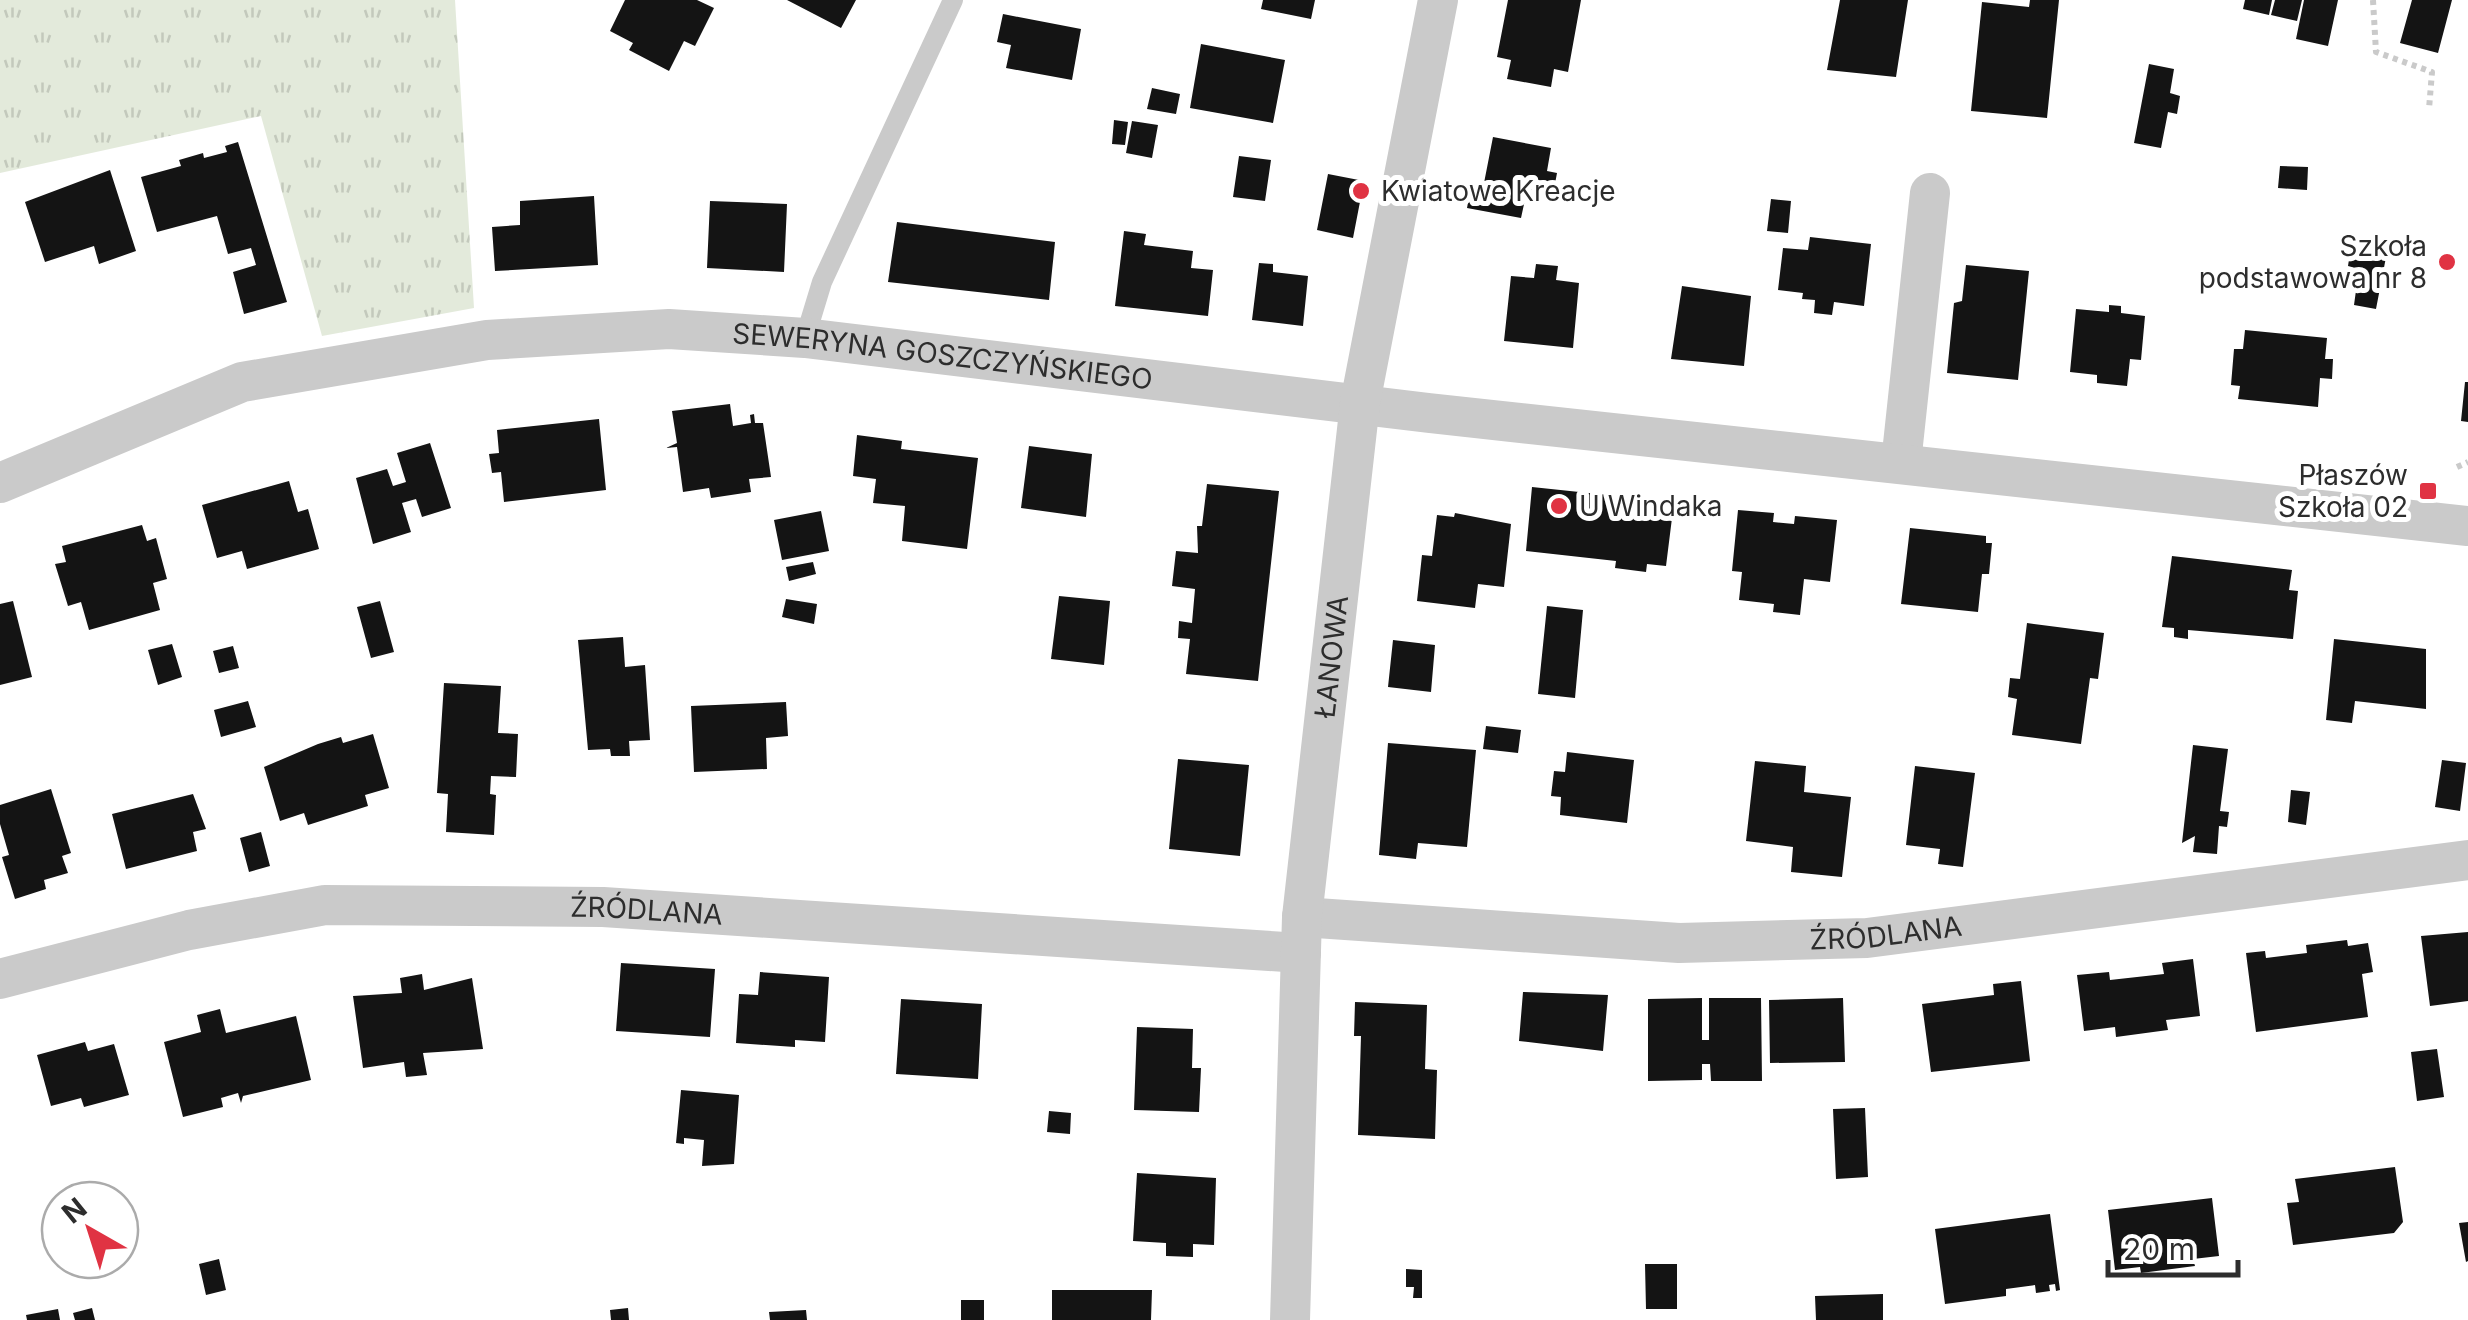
<svg xmlns="http://www.w3.org/2000/svg" width="2468" height="1320" font-family="Inter,sans-serif">
	<style>
		.grass { fill: url(#grass-tufts) }
		.building { fill: #141414 }
		.lines { fill: none; stroke-linecap: round; stroke-linejoin: round }
		.path { stroke: #cacaca; stroke-width: 6; stroke-dasharray: 5 5; stroke-linecap: butt }
		.service { stroke: #cacaca; stroke-width: 20 }
		.minor { stroke: #cacaca; stroke-width: 40 }
		.poi-dot { fill: #e03343; stroke: #fff; stroke-width: 4 }
		.labels { text-anchor: middle; dominant-baseline: central; stroke-width: 10; stroke-linejoin: round; paint-order: stroke }
		.poi-label { font-size: 28px; fill: #2d2d2d; stroke: #fff; text-anchor: start }
		.street-label { font-size: 28px; fill: #2d2d2d; stroke: #fff }
	</style>
	<defs>
		<pattern id="grass-tufts" width="24" height="20" patternUnits="userSpaceOnUse" patternTransform="scale(2.5)"><rect width="24" height="20" fill="#e3eadb"/><path d="M3 7l-1-3M5 7V3M7 7l1-3M15 17l-1-3M17 17v-4M19 17l1-3" fill="none" stroke="#c3c9bc"/></pattern>
	</defs>
	<rect width="100%" height="100%" fill="#fff"/>
	<!-- grass -->
	<path class="grass" d="M0,0H455L474,308L322,336L261,116L0,173Z"/>
	<!-- building -->
	<path class="building" d="M625,0H697L714,8L695,46L684,41L669,71L629,50L633,43L610,31Z
		M787,0H856L841,28Z
		M1263,0H1315L1311,19L1261,9Z
		M1508,0H1581L1568,72L1554,69L1551,87L1507,79L1511,60L1497,57Z
		M1840,0H1908L1896,77L1827,70Z
		M2030,0H2059L2047,118L1971,111L1982,2L2029,7Z
		M2245,0H2272L2269,15L2243,9Z
		M2275,0H2302L2297,21L2271,15Z
		M2304,0H2338L2328,46L2296,39Z
		M2412,0H2452L2438,53L2400,43Z
		M1003,14L1081,29L1072,80L1006,68L1011,45L997,42Z
		M1201,44L1285,60L1273,123L1190,108Z
		M2149,64L2174,69L2170,93L2180,96L2177,114L2168,112L2161,148L2134,143Z
		M1152,88L1180,94L1176,114L1147,109Z
		M1114,120L1128,122L1125,145L1112,144Z
		M1132,121L1158,125L1152,158L1126,153Z
		M1493,137L1551,148L1547,171L1557,173L1552,200L1526,195L1521,218L1467,208L1472,181L1484,183Z
		M238,142L287,302L244,314L233,272L256,265L251,248L228,254L217,216L157,232L141,177L181,166L179,160L203,153L204,158L227,152L225,146Z
		M1239,156L1271,160L1265,201L1233,197Z
		M2280,166L2308,167L2307,190L2278,188Z
		M110,170L136,251L99,264L94,246L45,262L25,202Z
		M1328,174L1364,181L1353,238L1317,230Z
		M594,196L598,265L495,271L492,227L520,225V201Z
		M1771,199L1791,201L1788,233L1767,231Z
		M710,201L787,204L784,272L707,268Z
		M897,222L1055,242L1049,300L888,282Z
		M1124,231L1146,234L1144,245L1193,251L1191,268L1213,270L1208,316L1115,306Z
		M1810,237L1871,244L1864,306L1834,302L1832,315L1814,313L1815,300L1802,299L1803,293L1778,290L1783,248L1808,250Z
		M2351,246L2387,252L2376,309L2354,305L2359,269L2348,266Z
		M1259,263L1273,264V272L1308,276L1303,326L1252,320Z
		M1536,264L1558,266L1556,280L1579,283L1573,348L1504,341L1511,276L1534,278Z
		M1966,265L2029,271L2018,380L1947,373L1954,303L1962,301Z
		M1682,286L1751,296L1744,366L1671,359Z
		M2109,305L2121,306V313L2145,316L2141,360L2130,359L2127,386L2097,383V375L2070,372L2076,309L2109,312Z
		M2245,330L2327,338L2325,359H2333L2332,379L2320,378L2318,407L2238,399L2240,386L2231,385L2234,349H2243Z
		M2465,382H2468V422L2461,421Z
		M730,404L733,426L751,423L750,415L754,414L755,423H763L771,477L749,479L751,492L711,498L709,488L683,492L677,447L666,448L677,443L672,411Z
		M599,419L606,490L504,502L501,472L492,473L489,454L499,453L497,430Z
		M857,435L902,441L901,449L978,458L967,549L902,541L905,506L873,503L876,479L853,476Z
		M430,443L451,508L422,517L416,499L402,503L411,532L373,544L356,478L387,469L393,486L406,482L397,453Z
		M1029,446L1092,454L1086,517L1021,508Z
		M289,481L298,512L308,509L319,549L247,569L242,551L217,558L202,505Z
		M1207,484L1279,491L1258,681L1186,674L1190,639L1178,638L1179,621L1192,623L1195,589L1172,586L1176,551L1198,553L1197,526H1202Z
		M1532,487L1674,502L1666,566L1647,564L1646,572L1615,568L1616,561L1526,551Z
		M1738,510L1774,513L1773,522L1794,524L1795,516L1837,520L1830,582L1804,579L1800,615L1773,612L1774,604L1739,600L1742,572L1732,571Z
		M821,511L829,551L782,560L774,520Z
		M1455,513L1511,524L1504,587L1478,584L1475,608L1417,601L1422,555L1432,556L1437,515L1454,517Z
		M142,525L147,541L156,538L167,579L153,583L160,610L89,630L81,602L68,606L55,564L66,562L62,546Z
		M1910,528L1986,536V543H1992L1989,574H1982L1978,612L1901,604Z
		M2172,556L2292,570L2289,590L2298,591L2293,639L2188,630V639L2174,637V628L2162,627Z
		M813,562L816,574L789,581L786,567Z
		M1059,596L1110,601L1104,665L1051,659Z
		M786,599L817,604L814,624L782,617Z
		M13,601L32,677L0,685V604Z
		M380,601L394,652L371,658L357,607Z
		M1547,606L1583,610L1575,698L1538,694Z
		M2027,623L2104,633L2098,679L2090,678L2081,744L2012,735L2017,699L2008,697L2010,678L2020,679Z
		M623,637L625,667L645,665L650,740L629,741L630,756H611L610,749L588,750L578,640Z
		M2334,639L2426,649V709L2355,701L2352,723L2326,720Z
		M1393,640L1435,645L1431,692L1388,687Z
		M172,644L182,677L158,685L148,650Z
		M233,646L239,668L219,673L213,651Z
		M444,683L501,686L498,733L518,734L516,777L491,776L490,794L496,795L494,835L446,832L448,794L437,793Z
		M248,701L256,727L221,737L214,710Z
		M786,702L788,736L766,738L767,769L694,772L691,706Z
		M1486,726L1521,730L1518,753L1483,749Z
		M373,734L389,788L365,795L368,806L308,825L304,813L280,821L264,767L318,744L341,737L343,743Z
		M1388,743L1476,750L1467,847L1418,843L1416,859L1379,855Z
		M2193,745L2228,749L2220,811L2229,812L2227,827L2219,826L2217,854L2193,852L2195,836L2182,843Z
		M1567,752L1634,760L1627,823L1560,815L1561,797L1551,796L1554,771L1565,772Z
		M1178,759L1249,765L1240,856L1169,849Z
		M2442,760L2466,763L2460,811L2435,807Z
		M1755,761L1806,766L1804,792L1851,797L1842,877L1791,872L1793,847L1746,841Z
		M1915,766L1975,773L1963,867L1938,864L1940,849L1906,845Z
		M51,789L71,853L62,856L68,873L44,880L46,889L15,899L2,857L9,855L0,824V805Z
		M2291,790L2310,792L2306,825L2288,822Z
		M193,794L206,829L193,832L197,851L126,869L112,814Z
		M261,832L270,866L249,872L240,838Z
		M2468,932V1001L2430,1006L2421,936Z
		M2347,940L2348,946L2368,943L2373,972L2362,974L2368,1017L2256,1032L2246,953L2265,951L2266,958L2307,953L2306,945Z
		M2193,959L2200,1016L2166,1020L2168,1030L2116,1037L2115,1027L2084,1031L2077,975L2109,972L2110,980L2164,974L2162,963Z
		M621,963L715,969L710,1037L616,1031Z
		M760,972L829,977L825,1042L795,1040V1047L736,1043L739,994L758,995Z
		M422,974L424,990L472,978L483,1049L423,1053L427,1075L406,1077L404,1062L363,1068L353,996L402,993L400,978Z
		M2021,981L2030,1061L1931,1072L1922,1004L1994,995L1993,984Z
		M1523,992L1608,995L1603,1051L1519,1041Z
		M1702,998V1040H1709V998H1761L1762,1081H1711L1710,1064H1702V1080L1648,1081V999Z
		M1843,998L1845,1062L1770,1063L1769,1000Z
		M901,999L982,1004L978,1079L896,1074Z
		M1355,1002L1427,1005L1425,1069L1437,1070L1435,1139L1358,1135L1361,1036H1354Z
		M220,1009L226,1033L296,1016L311,1080L243,1096L241,1103L238,1093L221,1098L223,1107L183,1117L164,1042L201,1032L197,1015Z
		M1137,1027L1193,1029L1192,1068H1201L1199,1112L1134,1110Z
		M85,1042L88,1051L114,1044L129,1095L84,1107L81,1098L51,1106L37,1055Z
		M2437,1049L2444,1097L2417,1101L2411,1052Z
		M681,1090L739,1095L734,1164L702,1166L704,1140L684,1138V1144L676,1143Z
		M1865,1108L1868,1177L1836,1179L1833,1109Z
		M1049,1111L1071,1113L1070,1134L1047,1132Z
		M2395,1167L2403,1222L2394,1233L2293,1245L2287,1203L2299,1202L2295,1179Z
		M1137,1173L1216,1178L1214,1245L1193,1244V1257L1166,1256V1243L1133,1241Z
		M2212,1198L2219,1256L2193,1259L2195,1266L2141,1273L2140,1267L2115,1270L2108,1210Z
		M2050,1214L2060,1290L2056,1291L2055,1284L2049,1285L2050,1291L2036,1293L2035,1285L2006,1289V1296L1945,1304L1935,1229Z
		M2468,1222V1261L2466,1262L2459,1223Z
		M219,1259L226,1290L206,1295L199,1264Z
		M1645,1264H1677V1309H1646Z
		M1406,1269L1422,1270V1298H1413L1414,1287H1406Z
		M1052,1290H1152L1151,1320H1052Z
		M1883,1294V1320H1816L1815,1296Z
		M961,1300H984V1320H961Z
		M92,1308L95,1320H75L73,1313Z
		M628,1308L629,1320H611L610,1310Z
		M58,1309L60,1320H27L26,1315Z
		M806,1310L807,1320H770L769,1312Z"/>
	<g class="lines">
		<!-- path -->
		<path class="path" d="M2373,0L2376,52L2432,72L2429,109
			M2457,467L2468,462"/>
		<!-- service -->
		<path class="service" d="M805,338L822,282L953,0"/>
		<!-- minor -->
		<g class="minor">
			<path d="M1901,463L1930,193"/>
			<path id="s1" d="M0,483L242,382L487,340L669,329L805,338L1429,413L2468,526"/>
			<path id="s2" d="M1302,917L1679,943L1867,938L2468,860"/>
			<path id="s3" d="M0,979L189,930L325,905L603,907L1301,953"/>
			<path id="s4" d="M1290,1320L1302,917L1360,403L1438,0"/>
		</g>
	</g>
	<!-- markers -->
	<g class="poi-dot">
		<circle cx="1361" cy="191" r="10"/>
		<circle cx="2447" cy="262" r="10"/>
		<rect x="2418" y="481" width="20" height="20" rx="5"/>
		<circle cx="1559" cy="506" r="10"/>
	</g>
	<g class="labels">
		<!-- poi labels -->
		<g class="poi-label">
			<text x="1381" y="191">Kwiatowe Kreacje</text>
			<text x="2427" y="246" text-anchor="end">Szkoła<tspan x="2427" dy="32">podstawowa nr 8</tspan></text>
			<text x="2408" y="475" text-anchor="end">Płaszów<tspan x="2408" dy="32">Szkoła 02</tspan></text>
			<text x="1579" y="506">U Windaka</text>
		</g>
		<!-- street labels -->
		<g class="street-label">
			<text stroke="none"><textPath href="#s1" startOffset="968">SEWERYNA GOSZCZYŃSKIEGO</textPath></text>
			<text stroke="none"><textPath href="#s4" startOffset="665">ŁANOWA</textPath></text>
			<text stroke="none"><textPath href="#s3" startOffset="655">ŹRÓDLANA</textPath></text>
			<text stroke="none"><textPath href="#s2" startOffset="585">ŹRÓDLANA</textPath></text>
		</g>
	</g>
	<!-- north arrow -->
	<g transform="translate(90 1230) rotate(321)"><circle r="48" fill="#ffffff" stroke="#ababab" stroke-width="2.5"/>
	<path d="M0-8L18 38L0 25L-18 38Z" fill="#e03343"/>
	<text y="-15" font-size="28" font-weight="bold" text-anchor="middle" fill="#2d2d2d">N</text>
	</g>
	<!-- scale -->
	<path d="M2108 1260v15h130v-15" fill="none" stroke="#2d2d2d" stroke-width="5"/>
	<text x="2123" y="1260" font-size="30" fill="#2d2d2d" stroke="#ffffff" stroke-width="8" paint-order="stroke">20 m</text>
</svg>
